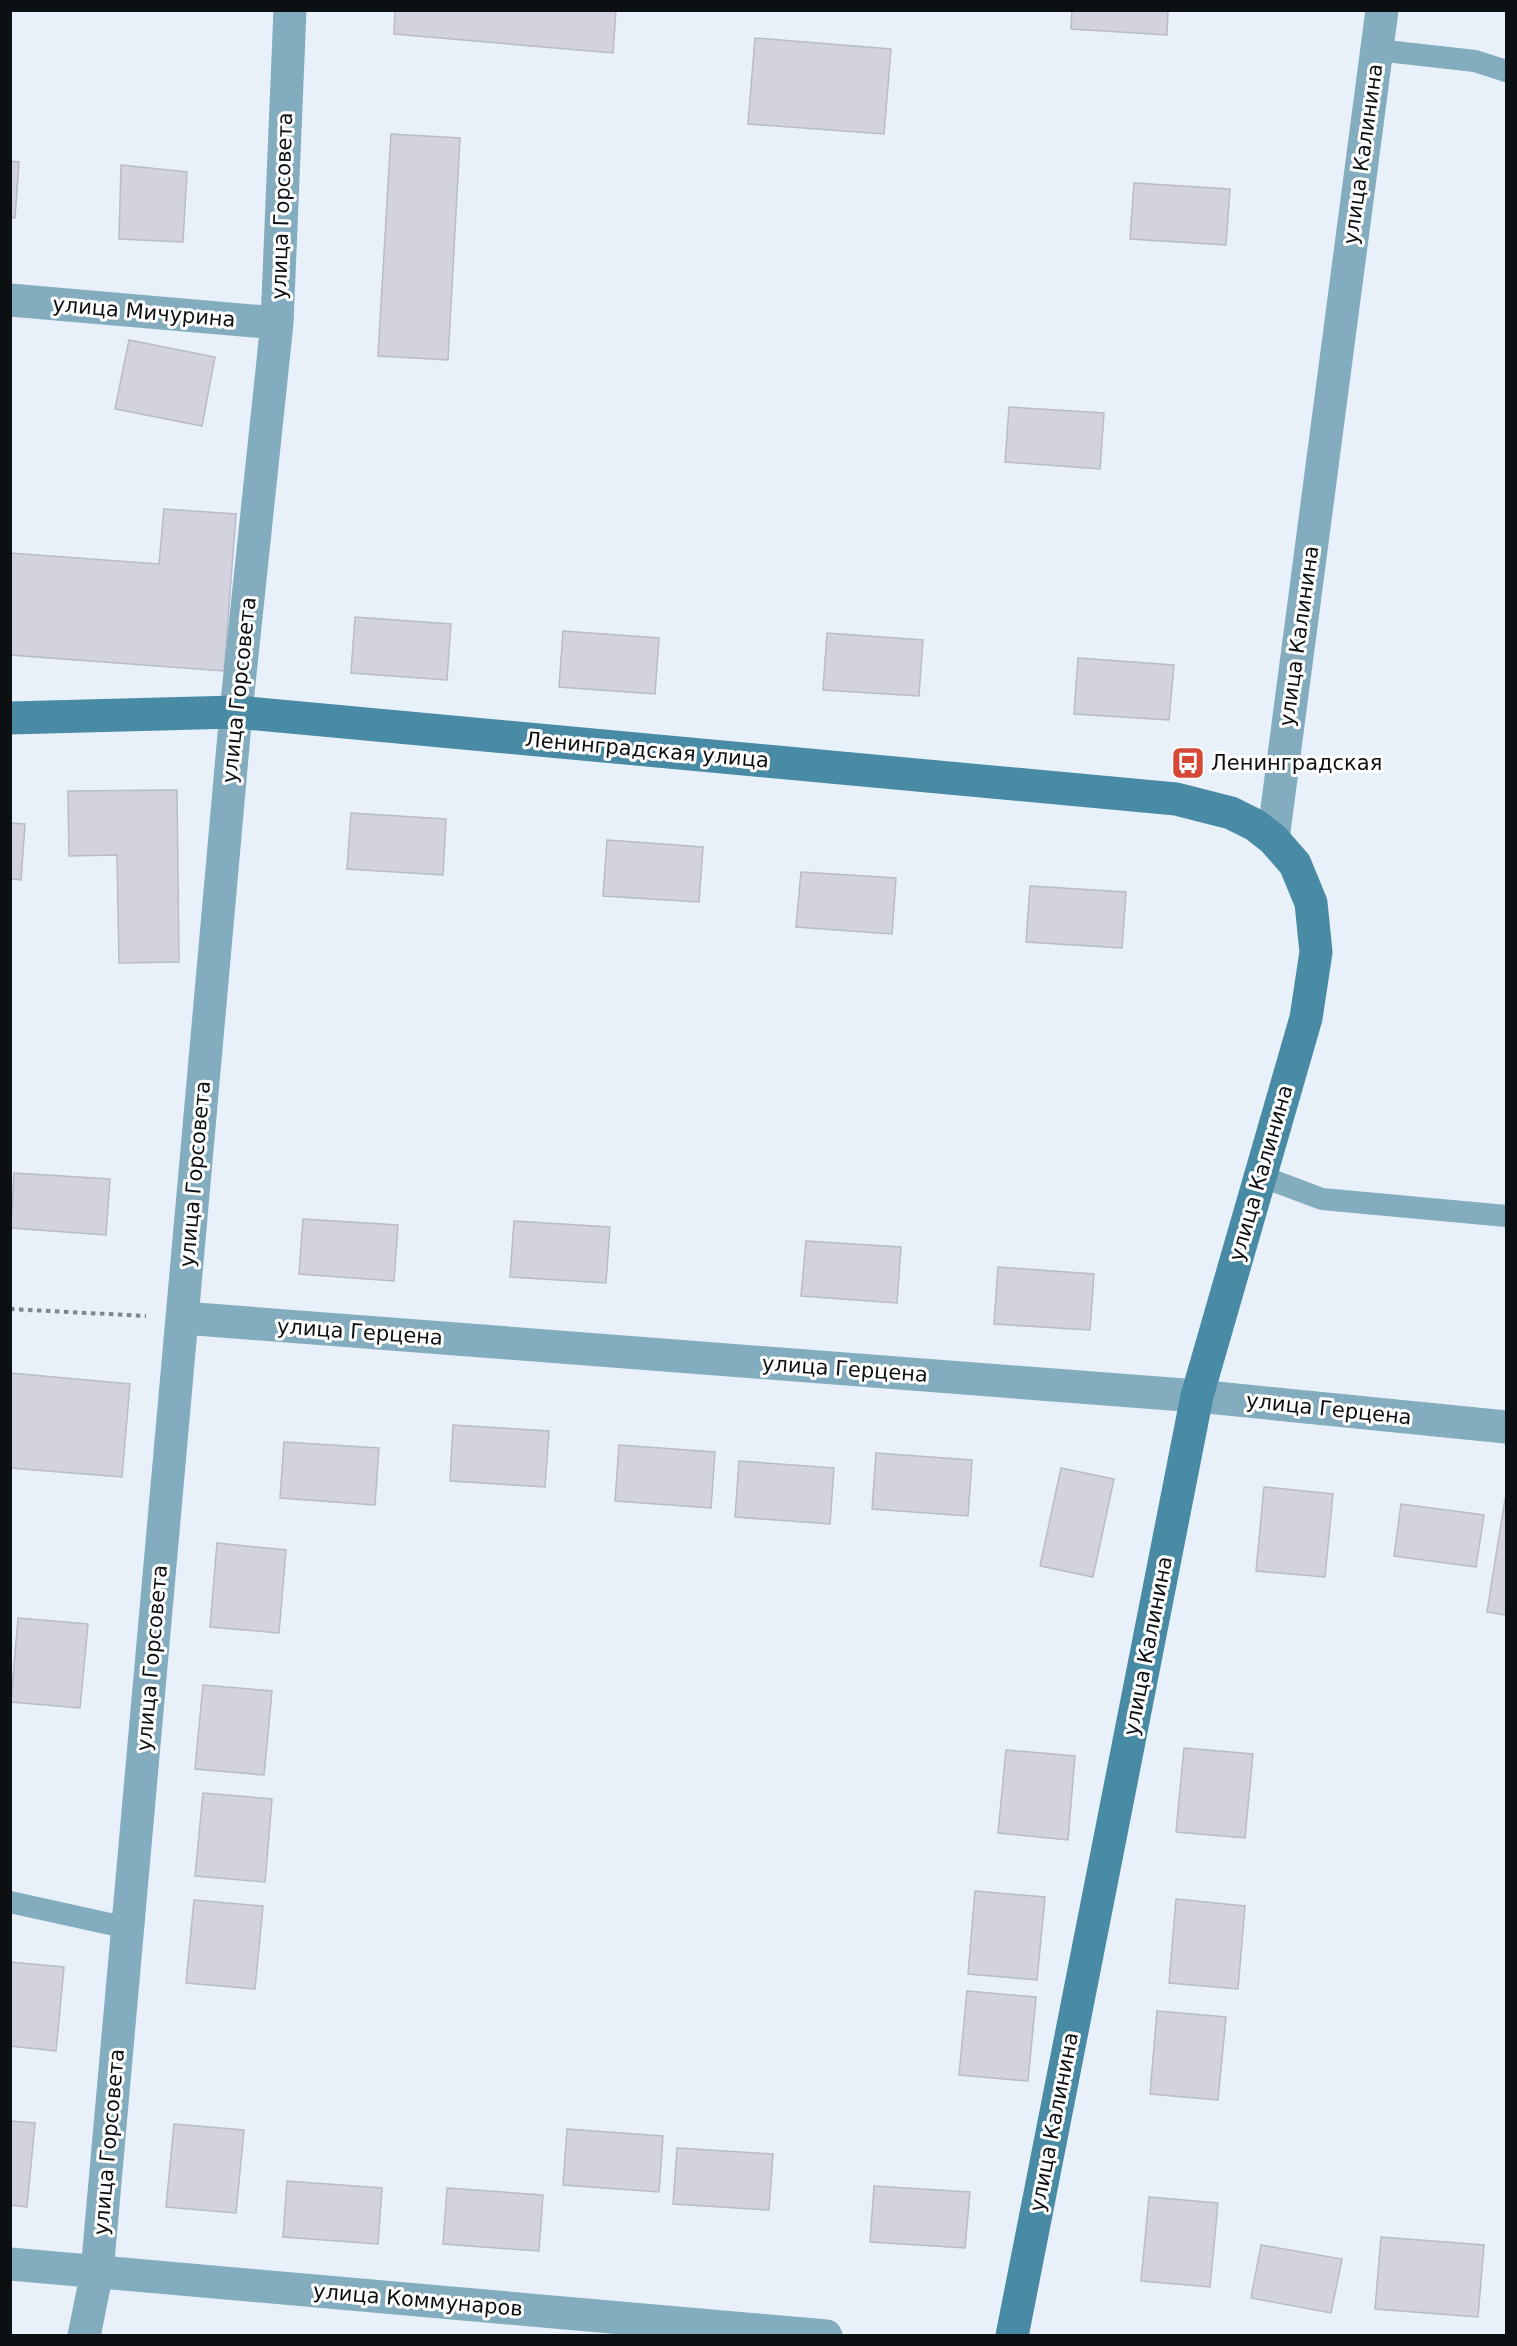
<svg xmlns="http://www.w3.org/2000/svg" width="1517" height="2346" font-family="'DejaVu Sans',sans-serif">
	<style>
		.building { fill: #d2d3de; stroke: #babbc6; stroke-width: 1.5 }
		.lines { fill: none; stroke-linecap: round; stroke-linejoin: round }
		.path { stroke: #7f858b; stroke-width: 4; stroke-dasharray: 4.5 4.5; stroke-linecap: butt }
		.lane { stroke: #83acbe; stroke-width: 22 }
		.street { stroke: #83acbe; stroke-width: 33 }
		.secondary { stroke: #498ba5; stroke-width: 33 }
		.labels { text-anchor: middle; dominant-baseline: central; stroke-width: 6; stroke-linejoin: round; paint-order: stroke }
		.street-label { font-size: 21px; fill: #0d1013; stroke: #fff }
		.poi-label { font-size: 21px; fill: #0d1013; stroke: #fff; text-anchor: start }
	</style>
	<rect width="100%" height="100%" fill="#e8f0fa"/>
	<!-- building -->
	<path class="building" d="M395,10H616L613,53L394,34Z
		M1072,10H1168L1167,35L1071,29Z
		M755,38L891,49L884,134L748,124Z
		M391,134L460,138L448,360L378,356Z
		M10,161L19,162L15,218H10Z
		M121,165L187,172L183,242L119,239Z
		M1134,183L1230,189L1226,245L1130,239Z
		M129,340L215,357L202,426L115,409Z
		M1009,407L1104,413L1100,469L1005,462Z
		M164,509L236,514L224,671L10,655V553L159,564Z
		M355,617L451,624L447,680L351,673Z
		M563,631L659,638L655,694L559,687Z
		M827,633L923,640L919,696L823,690Z
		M1078,658L1174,665L1169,720L1074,714Z
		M177,790L179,962L119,963L117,855L69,856L68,791Z
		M351,813L446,819L443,875L347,869Z
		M10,823L25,824L21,880L10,879Z
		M607,840L703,847L699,902L603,896Z
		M801,872L896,878L892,934L796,927Z
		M1030,886L1126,892L1122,948L1026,942Z
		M14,1173L110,1179L106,1235L11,1228Z
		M303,1219L398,1225L394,1281L299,1274Z
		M514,1221L610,1227L606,1283L510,1277Z
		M806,1241L901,1247L897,1303L801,1296Z
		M998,1267L1094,1274L1090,1330L994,1324Z
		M10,1373L130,1384L122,1477L10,1468Z
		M453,1425L549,1431L545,1487L450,1481Z
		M284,1442L379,1448L375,1505L280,1498Z
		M619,1445L715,1452L711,1508L615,1501Z
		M876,1453L972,1460L968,1516L872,1509Z
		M739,1461L834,1468L830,1524L735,1517Z
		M1061,1468L1114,1479L1093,1577L1040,1566Z
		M1264,1487L1333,1494L1325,1577L1256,1571Z
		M1505,1499L1506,1500V1615L1487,1612Z
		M1401,1504L1484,1515L1476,1567L1394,1556Z
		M217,1543L286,1550L279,1633L210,1627Z
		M18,1618L88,1624L80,1708L11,1702Z
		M203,1685L272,1691L264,1775L195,1769Z
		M1184,1748L1253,1754L1245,1838L1176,1832Z
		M1006,1750L1075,1756L1068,1840L998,1833Z
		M203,1793L272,1799L265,1882L195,1876Z
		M975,1891L1045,1897L1037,1980L968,1974Z
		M1176,1899L1245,1906L1238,1989L1169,1983Z
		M194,1900L263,1906L255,1989L186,1983Z
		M10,1962L64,1967L56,2051L10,2046Z
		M967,1991L1036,1997L1028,2081L959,2075Z
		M1157,2011L1226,2017L1218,2100L1150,2094Z
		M10,2121L35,2123L27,2207L10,2205Z
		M174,2124L244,2130L236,2213L166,2207Z
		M567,2129L663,2136L659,2192L563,2185Z
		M677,2148L773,2154L769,2210L673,2204Z
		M287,2181L382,2188L378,2244L283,2237Z
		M874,2186L970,2192L965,2248L870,2242Z
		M447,2188L543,2195L539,2251L443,2244Z
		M1149,2197L1218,2203L1210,2287L1141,2281Z
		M1381,2237L1484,2245L1478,2317L1375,2309Z
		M1261,2245L1342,2259L1331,2313L1251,2298Z"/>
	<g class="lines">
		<!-- path -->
		<path class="path" d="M10,1309L146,1316"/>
		<!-- lane -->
		<path class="lane" d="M1377,50L1475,61L1506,71
			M1261,1176L1322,1199L1506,1216
			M10,1902L128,1928"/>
		<!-- street -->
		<path class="street" d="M10,300L277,323
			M1273,839L1382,10
			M183,1318L1197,1396L1506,1427
			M10,2264L826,2336
			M84,2336L97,2272L236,712L277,323L290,10"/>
		<!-- secondary -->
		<path class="secondary" d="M10,718L236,712L1176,799L1231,813L1255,825L1273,839L1295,864L1311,903L1316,952L1306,1018L1197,1396L1012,2336"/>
	</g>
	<!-- icons -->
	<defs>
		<symbol id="bus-square" viewBox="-11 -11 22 22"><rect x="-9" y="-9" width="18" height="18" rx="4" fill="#d54835" stroke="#fff"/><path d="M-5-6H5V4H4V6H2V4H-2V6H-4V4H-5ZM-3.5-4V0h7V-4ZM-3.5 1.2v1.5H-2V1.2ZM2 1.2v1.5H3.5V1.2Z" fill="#fff"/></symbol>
	</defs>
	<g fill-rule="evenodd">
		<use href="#bus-square" x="1169" y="744" width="38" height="38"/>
	</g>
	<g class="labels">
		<!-- street labels -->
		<g class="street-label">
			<text transform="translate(1363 154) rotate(-82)">улица Калинина</text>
			<text transform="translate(282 206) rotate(-88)">улица Горсовета</text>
			<text transform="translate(144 312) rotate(5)">улица Мичурина</text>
			<text transform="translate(1299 636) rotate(-82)">улица Калинина</text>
			<text transform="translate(239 690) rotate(-84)">улица Горсовета</text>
			<text transform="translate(647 750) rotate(5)">Ленинградская улица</text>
			<text transform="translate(1261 1173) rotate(-74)">улица Калинина</text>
			<text transform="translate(195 1174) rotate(-85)">улица Горсовета</text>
			<text transform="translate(360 1332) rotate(4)">улица Герцена</text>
			<text transform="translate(845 1369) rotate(4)">улица Герцена</text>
			<text transform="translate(1329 1409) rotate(6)">улица Герцена</text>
			<text transform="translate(1148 1646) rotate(-79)">улица Калинина</text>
			<text transform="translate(152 1658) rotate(-85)">улица Горсовета</text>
			<text transform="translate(1054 2122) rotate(-79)">улица Калинина</text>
			<text transform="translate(109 2142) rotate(-85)">улица Горсовета</text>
			<text transform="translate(418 2300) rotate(5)">улица Коммунаров</text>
		</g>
		<!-- poi labels -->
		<g class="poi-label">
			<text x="1211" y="763">Ленинградская</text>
		</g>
	</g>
	<!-- border -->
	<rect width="1517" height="2346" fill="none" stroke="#0d1013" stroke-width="24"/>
</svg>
